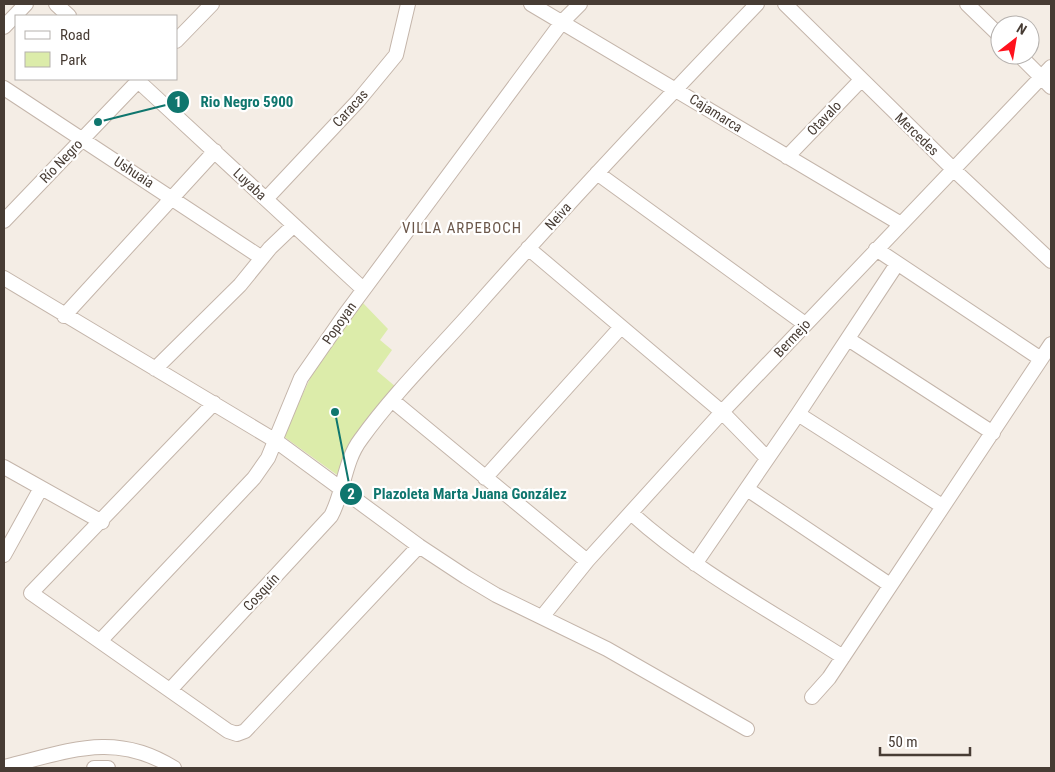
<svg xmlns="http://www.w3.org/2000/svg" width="1055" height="772" font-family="'Roboto Condensed',sans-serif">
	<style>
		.green { fill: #dcecaa }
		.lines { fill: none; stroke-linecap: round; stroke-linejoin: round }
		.minor-casing { stroke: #c4b5aa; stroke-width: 16 }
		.minor { stroke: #fff; stroke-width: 14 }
		.labels { text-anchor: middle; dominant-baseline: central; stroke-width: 4.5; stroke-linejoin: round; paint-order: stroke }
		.street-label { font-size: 14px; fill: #473c34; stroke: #fff }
		.neighbourhood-label { font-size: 15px; letter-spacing: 1px; fill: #6b574a; stroke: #fff }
		.leader { fill: none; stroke: #0f766e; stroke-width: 2 }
		.callout-dot { fill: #0f766e; stroke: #fff; stroke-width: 2 }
		.mark-label { font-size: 15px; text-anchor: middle; font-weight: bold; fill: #fff }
		.callout-label { font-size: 15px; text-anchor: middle; font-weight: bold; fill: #0f766e; stroke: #fff; stroke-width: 4.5; stroke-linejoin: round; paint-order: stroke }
	</style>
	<rect width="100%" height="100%" fill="#f4ede5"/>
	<!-- green -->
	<path class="green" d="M362,302L388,329L380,340L392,350L377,371L396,387C371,416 347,438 340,477L283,436L315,368Z"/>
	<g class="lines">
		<defs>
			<path id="minor" d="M56,4L69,16
				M531,4L901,224
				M785,4L953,169L1051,261
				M967,4L1000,36
				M4,27L26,4
				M176,41L212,4
				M1019,55L1051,87
				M136,79L363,289
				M4,88L262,258
				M787,157L861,80
				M597,173L805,324
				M266,199L358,101L396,55L408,4
				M4,221L140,79
				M528,248L722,412L767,458
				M876,249L1041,359
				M4,278L276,441L419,546L466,577L496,595L607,649L747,729
				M64,316L215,151
				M848,339L993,433
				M155,369L240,285L270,248L293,226
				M393,401L587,561
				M214,403L31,593L228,731L237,734L245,731L419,546
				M798,414L942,506
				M4,467L102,522
				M485,478L621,327
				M747,489L890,585
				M631,513C694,570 771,611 843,657
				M4,555L41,488
				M695,564L798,414L897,264
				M542,617L587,561L722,412L1051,67
				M101,640L254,478L268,458L301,378L344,316L562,22L580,4
				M170,690L331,516C344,492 344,461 361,439C394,393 437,351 475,308C566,205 661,104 757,4
				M812,697L829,678L1051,344
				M4,767C67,752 114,730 174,768
				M94,768H108"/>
		</defs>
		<!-- minor casing -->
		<use href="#minor" class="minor-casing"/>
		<!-- minor -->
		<use href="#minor" class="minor"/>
	</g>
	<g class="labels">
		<!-- street labels -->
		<g class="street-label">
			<text transform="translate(350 108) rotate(-48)">Caracas</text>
			<text transform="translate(716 113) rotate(32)">Cajamarca</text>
			<text transform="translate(824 118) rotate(-46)">Otavalo</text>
			<text transform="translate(917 134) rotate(44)">Mercedes</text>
			<text transform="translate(61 161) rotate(-46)">Río Negro</text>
			<text transform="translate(134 172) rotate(33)">Ushuaia</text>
			<text transform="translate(250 184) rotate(43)">Luyaba</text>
			<text transform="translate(558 216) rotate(-48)">Neiva</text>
			<text transform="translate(339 323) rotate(-55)">Popoyan</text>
			<text transform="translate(792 338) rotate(-47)">Bermejo</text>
			<text transform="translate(261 592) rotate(-47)">Cosquín</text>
		</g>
		<!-- neighbourhood labels -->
		<g class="neighbourhood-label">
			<text x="462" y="228">VILLA ARPEBOCH</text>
		</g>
	</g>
	<!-- callouts -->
	<path class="leader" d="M98 122L178 102M335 412L351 494"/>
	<g class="callout-dot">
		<circle cx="98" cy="122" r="5"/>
		<circle cx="335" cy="412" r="5"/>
		<circle cx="178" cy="102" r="12"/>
		<circle cx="351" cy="494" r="12"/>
	</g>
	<g class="mark-label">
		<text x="178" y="107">1</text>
		<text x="351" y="499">2</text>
	</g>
	<g class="callout-label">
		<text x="247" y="107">Rio Negro 5900</text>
		<text x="470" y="499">Plazoleta Marta Juana González</text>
	</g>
	<!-- border -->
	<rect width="1055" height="772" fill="none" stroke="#473c34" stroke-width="10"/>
	<!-- legend -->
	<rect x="15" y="15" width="162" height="65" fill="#ffffff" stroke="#b5b1ae"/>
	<rect x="25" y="31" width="25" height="8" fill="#ffffff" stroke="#b5b1ae"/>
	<text x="60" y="40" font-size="15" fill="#473c34">Road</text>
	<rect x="25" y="52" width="25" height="15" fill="#dcecaa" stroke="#b5b1ae"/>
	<text x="60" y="65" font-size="15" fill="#473c34">Park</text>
	<!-- north arrow -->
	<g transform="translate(1015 40) rotate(31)"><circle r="24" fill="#ffffff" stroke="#b5b1ae"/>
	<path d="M0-4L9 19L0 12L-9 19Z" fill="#ff121d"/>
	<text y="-8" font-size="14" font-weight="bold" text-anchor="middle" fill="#473c34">N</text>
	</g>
	<!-- scale -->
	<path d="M880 747v8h90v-8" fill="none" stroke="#473c34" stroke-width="2.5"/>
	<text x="888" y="747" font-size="15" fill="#473c34" stroke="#ffffff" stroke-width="4" paint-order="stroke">50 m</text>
</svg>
